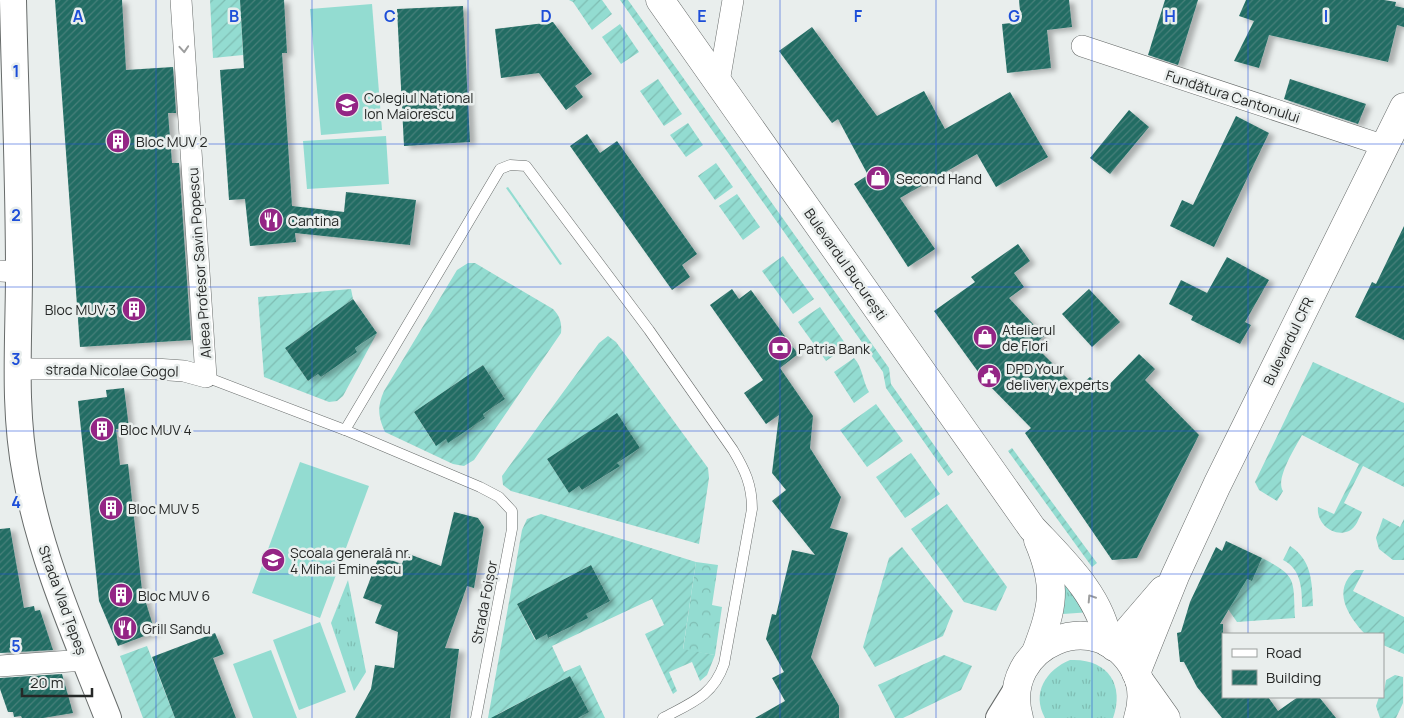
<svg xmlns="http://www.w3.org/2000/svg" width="1404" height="718" font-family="Manrope,sans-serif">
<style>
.grass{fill:url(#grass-tufts)}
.park{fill:url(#park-crowns)}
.garden{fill:url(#garden-furrows);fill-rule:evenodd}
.pitch{fill:#93dcd1}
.building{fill:url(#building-hatch);filter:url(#shadow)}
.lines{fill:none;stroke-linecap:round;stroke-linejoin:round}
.service-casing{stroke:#676b6a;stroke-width:11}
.minor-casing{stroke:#676b6a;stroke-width:22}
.tertiary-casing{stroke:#676b6a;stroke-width:28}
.secondary-casing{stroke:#676b6a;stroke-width:29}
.service{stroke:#fff;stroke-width:10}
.minor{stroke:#fff;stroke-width:21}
.tertiary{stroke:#fff;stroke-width:26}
.secondary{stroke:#fff;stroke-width:28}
.oneway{stroke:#9d9e9e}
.grid{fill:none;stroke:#1d4ed8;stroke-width:1;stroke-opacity:0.55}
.labels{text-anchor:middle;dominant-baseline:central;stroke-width:5;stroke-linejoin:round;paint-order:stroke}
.street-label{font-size:14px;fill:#262827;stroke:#e9eeed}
.poi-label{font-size:14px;fill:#262827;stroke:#e9eeed;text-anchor:start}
.grid-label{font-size:16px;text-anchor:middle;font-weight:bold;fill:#1d4ed8;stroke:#e9eeed;stroke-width:5;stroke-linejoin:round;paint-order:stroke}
</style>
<defs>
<pattern id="grass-tufts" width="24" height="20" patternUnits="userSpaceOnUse" patternTransform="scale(1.25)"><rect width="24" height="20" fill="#93dcd1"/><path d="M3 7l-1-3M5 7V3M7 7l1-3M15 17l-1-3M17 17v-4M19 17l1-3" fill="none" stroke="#7fbdb3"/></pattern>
<pattern id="park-crowns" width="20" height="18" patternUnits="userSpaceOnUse" patternTransform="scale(1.25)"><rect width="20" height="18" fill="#93dcd1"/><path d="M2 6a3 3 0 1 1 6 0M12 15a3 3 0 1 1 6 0" fill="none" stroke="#7fbdb3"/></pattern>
<pattern id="garden-furrows" width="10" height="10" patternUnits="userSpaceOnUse" patternTransform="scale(1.25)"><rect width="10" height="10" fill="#93dcd1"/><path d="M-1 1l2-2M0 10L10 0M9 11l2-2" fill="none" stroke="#7fbdb3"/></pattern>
<pattern id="building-hatch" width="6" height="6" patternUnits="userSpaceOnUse" patternTransform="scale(1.25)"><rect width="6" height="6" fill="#216c63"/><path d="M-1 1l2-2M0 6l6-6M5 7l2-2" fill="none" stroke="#48807a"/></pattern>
<filter id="shadow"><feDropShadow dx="5.5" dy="3" stdDeviation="2.5" flood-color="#0004"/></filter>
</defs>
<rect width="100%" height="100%" fill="#e9eeed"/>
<g class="grass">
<path d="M508,187l54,77 -2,1 -54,-77z"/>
<path d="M1057,562l34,50 -28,2 1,-15z"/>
<path d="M348,580l18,92 -12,19 -23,-68z"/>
<path d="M1070,660c37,-2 55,24 43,58h-68c-14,-25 1,-48 25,-58z"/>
</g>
<path class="park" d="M696,562l22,3 -6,40 10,2 -7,48 -32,-5z"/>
<g class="garden">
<path d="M210,0h30l3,55 -30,3z"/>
<path d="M569,0h33l10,14 -20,16 -19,-28z"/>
<path d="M620,0h8l261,368 2,16 62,88 -5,4 -62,-88 -3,-16z"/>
<path d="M620,24l19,28 -18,12 -19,-27z"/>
<path d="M658,79l24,35 -18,12 -24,-35z"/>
<path d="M688,123l15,22 -17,12 -16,-22z"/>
<path d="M716,163l17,24 -18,13 -17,-24z"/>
<path d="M737,194l23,33 -17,13 -24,-34z"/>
<path d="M783,256l31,43 -21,15 -31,-43z"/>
<path d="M468,263h7l78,46c7,7 9,14 8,24l-87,127 -10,6 -11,-2 -68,-32c-7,-16 -8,-25 -1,-41l73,-121zM483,365l22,34 -22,15 2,4 -37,24 -2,-3 -11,6 -21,-33z"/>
<path d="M351,289l2,10 -68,49 23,33 10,-7 3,3 36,-25 -2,-4 22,-15 -34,63 -6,5 -8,1 -65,-25 -6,-80z"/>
<path d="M820,307l27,39 -21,15 -28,-39z"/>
<path d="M608,336l8,6 92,126 1,10 -10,66 -188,-53 -8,-6 -1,-9 97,-133zM617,414l23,34 -23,15 2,3 -5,4 -32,20 -3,-4 -10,7 -22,-34z"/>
<path d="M854,358c9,10 8,22 15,34l-15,11 -20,-31z"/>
<path d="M1313,362l91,41v84l-41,-21 -19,37 18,9c-3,6 -6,16 -13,19 -16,7 -33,-8 -31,-24l16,7 25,-50 -57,-29c-7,13 -27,44 -19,56l-6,10 -18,-11 -4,-8z"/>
<path d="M876,404l27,37 -36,26 -27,-37z"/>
<path d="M1012,448l85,115 -5,4 -84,-116z"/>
<path d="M911,453l29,41 -35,24 -29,-41z"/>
<path d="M947,504l60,83 -11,24 -32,-9 -53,-73z"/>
<path d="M541,514l155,48 -13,87 32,6 -8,20 -7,6 -8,-19 -23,10 8,19 -4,3 -28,-60 19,-9 -12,-26 -100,47 12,26 16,-7 25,53h-27l11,-6 -19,-36 -74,39 1,3h-9l34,-188 5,-11zM591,565l19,36 -24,13 1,4 -38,20 -2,-4 -12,6 -18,-36z"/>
<path d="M1383,518l17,9 4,-8v41h-11l-14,-11 -3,-11z"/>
<path d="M1290,546c22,14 22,36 23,60l-11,1c0,-19 -1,-38 -19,-47z"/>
<path d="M902,547l51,64 -10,25 -68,31 -12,-20 26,-89z"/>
<path d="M1262,558c36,18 31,22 33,60l-58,4 -9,-13 19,-30 5,2z"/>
<path d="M1356,570h8l-11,21 51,26v37l-21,-9v-11h-18c-17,-18 -34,-44 -9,-64z"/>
<path d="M147,646l28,72h-32l-23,-62z"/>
<path d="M944,655l28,11 -11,24 -58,28h-8l-17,-33z"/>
<path d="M1395,675l8,2v26l-7,15h-16l-4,-12 3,-9h4l3,-17z"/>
</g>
<g class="pitch">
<path d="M372,4l10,126 -61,5 -11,-126z"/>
<path d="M386,136l3,48 -82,5 -4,-48z"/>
<path d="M300,462l69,24 -49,132 -68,-25z"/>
<path d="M320,622l26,70 -47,18 -26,-70z"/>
<path d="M271,650l26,68h-44l-20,-54z"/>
</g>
<g class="building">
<path d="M55,0h67l4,70 47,-3 3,46h-8l4,50h7l12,177 -111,7z"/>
<path d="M240,0h44l3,53h-5l10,153 52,6 2,-20 70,8 -6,45 -115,-12 1,9 -46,4 -5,-47 -16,1 -9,-130 24,-2z"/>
<path d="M1019,0h50l3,27 -25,3 4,38 -44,5 -5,-49 19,-2z"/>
<path d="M1165,0h33l-20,65 -30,-10z"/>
<path d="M1246,0h138l12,2 -1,4 9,2v19l-7,-2 -9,37 -119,-27 -10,33 -25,-7 20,-40 -15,-5z"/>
<path d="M463,6l7,136 -66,4 -7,-137z"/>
<path d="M553,22l39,52 -17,12 8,11 -17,13 -27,-37 -38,5 -6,-49z"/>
<path d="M812,27l65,89 47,-25 21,38 65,-37 38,65 -52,30 -19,-33 -77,44 35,51 -27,18 -54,-83 14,-9 -30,-56 -6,4 -53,-72z"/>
<path d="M1290,79l76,25 -8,20 -74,-25z"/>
<path d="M1129,110l20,17 -39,47 -20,-16z"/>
<path d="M1236,116l33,17 -55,114 -44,-21 12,-26 11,5z"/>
<path d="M587,134l13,19 17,-12 80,113 -15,11 8,12 -18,13 -102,-144z"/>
<path d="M1404,226v114l-49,-23 17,-35 4,2z"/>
<path d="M1018,244l12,17 -16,12 10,14 -15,11 35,38 -10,9 43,43 13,-11 14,13 35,-36 16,15 -10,11 54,55 -62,123 -25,2 -87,-127 6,-5 -47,-48 -50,-69 41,-29 -4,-5z"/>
<path d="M1227,257l42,23 -24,42 6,3 -11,19 -49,-24 2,-4 -24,-12 12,-24 26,13z"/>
<path d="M732,289l7,10 12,-9 47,64 -18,14 33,48 -3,32 31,49 -11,31 18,5 -37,124 28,49v12h-84l30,-17 -13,-23 12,-6 -18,-33 6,-25 4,1 16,-65 23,5 -43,-54 14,-11 -14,-17 7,-58 -13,9 -22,-31 19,-13 -53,-75z"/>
<path d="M1089,289l31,33 -28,25 -30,-33z"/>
<path d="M353,299l24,34 -22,15 2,4 -36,25 -3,-3 -10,7 -23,-33z"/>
<path d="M483,365l22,34 -22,15 2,4 -37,25 -2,-4 -10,7 -22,-34z"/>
<path d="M124,388l5,40 -13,1 4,36 8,-1 14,126 13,42 -37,14 -19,-45 -21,-200 29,-4 -1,-7z"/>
<path d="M617,413l23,35 -23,15 3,3 -38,24 -3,-4 -10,7 -22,-34z"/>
<path d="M454,512l24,6 6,9 -10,61 -7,-2 -22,62 14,1 -9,69h-95l16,-29 4,-24 19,3 4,-36 -23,-9 7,-18 -19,-7 16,-42 23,8 4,-11 35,13z"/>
<path d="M10,528l14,80 10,-2 1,5 5,-1 13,40 -53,3v-124z"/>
<path d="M1226,541l36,17 -10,23 -5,-2 -27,45h3v73h45l10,14 20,-14h21l17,21h-114l-25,-31 -13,-25h-4l-3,-29 4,-1 9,-30 26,-55 6,4z"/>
<path d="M591,565l19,36 -24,13 2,4 -40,20 -1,-4 -11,6 -19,-36z"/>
<path d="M215,633l9,21 -11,4 23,60h-61l-23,-61z"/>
<path d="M62,674l11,39 -30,5h-21l-1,-2 -7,1 -1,-5h-5l-8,-23v-11z"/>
<path d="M570,676l19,36 -11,6h-87z"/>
</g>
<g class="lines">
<g class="service-casing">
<g id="service">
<path d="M206,377l139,53 135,57 19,10 13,14v18l-36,189"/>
<path d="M345,430l155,-261 10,-4 16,1 123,164 84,120c12,20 19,35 19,59l-28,155c-11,32 -33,39 -61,54"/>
</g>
</g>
<g class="minor-casing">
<g id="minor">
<path d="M1082,46l303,100"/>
<path d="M719,82l14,-82"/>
<path d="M0,271l19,1"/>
<path d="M17,369h138l29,2 22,6 -25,-377"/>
<path d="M0,666l85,-6"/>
</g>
</g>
<g class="tertiary-casing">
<g id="tertiary">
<path d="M13,0c2,91 6,181 6,272 0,68 -6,136 7,203 15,84 51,164 82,243"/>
<path d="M999,718l18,-29"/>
</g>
</g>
<g class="secondary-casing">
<g id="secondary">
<path d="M660,0l372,528c31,33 70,69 76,115"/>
<path d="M1114,647l49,-57"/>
<path d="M1036,652c17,-45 22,-65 2,-112"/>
<path d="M1136,673l39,-97 42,-91 187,-378"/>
<path d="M1139,680l27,38"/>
<path d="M1019,718c-21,-74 80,-116 116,-48 8,15 8,32 3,48"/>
</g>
</g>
<use href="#service" class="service"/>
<use href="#minor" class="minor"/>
<use href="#tertiary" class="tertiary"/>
<use href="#secondary" class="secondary"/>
</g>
<defs><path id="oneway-chevron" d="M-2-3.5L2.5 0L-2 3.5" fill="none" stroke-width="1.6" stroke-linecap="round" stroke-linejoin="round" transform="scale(1.25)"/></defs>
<g class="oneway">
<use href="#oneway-chevron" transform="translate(184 49) rotate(86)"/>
<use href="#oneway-chevron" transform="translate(1091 598) rotate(-123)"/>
</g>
<path class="grid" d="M156,0v718M312,0v718M468,0v718M624,0v718M780,0v718M936,0v718M1092,0v718M1248,0v634M0,144h1404M0,287h1404M0,431h1404M0,574h1404M1248,697v21"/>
<defs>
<g id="university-disc" transform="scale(1.25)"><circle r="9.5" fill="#942585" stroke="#e9eeed"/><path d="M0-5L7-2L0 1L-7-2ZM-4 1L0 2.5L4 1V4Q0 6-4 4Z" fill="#fff"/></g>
<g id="building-disc" transform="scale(1.25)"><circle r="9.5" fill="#942585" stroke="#e9eeed"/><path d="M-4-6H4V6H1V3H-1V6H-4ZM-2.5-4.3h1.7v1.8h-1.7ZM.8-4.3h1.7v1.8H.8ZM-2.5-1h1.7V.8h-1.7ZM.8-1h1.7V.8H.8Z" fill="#fff"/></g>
<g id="shop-disc" transform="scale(1.25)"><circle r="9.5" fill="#942585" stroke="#e9eeed"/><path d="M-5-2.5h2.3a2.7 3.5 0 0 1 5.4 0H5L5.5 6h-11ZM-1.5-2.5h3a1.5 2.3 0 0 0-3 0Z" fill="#fff"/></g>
<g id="restaurant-disc" transform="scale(1.25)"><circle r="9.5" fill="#942585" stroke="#e9eeed"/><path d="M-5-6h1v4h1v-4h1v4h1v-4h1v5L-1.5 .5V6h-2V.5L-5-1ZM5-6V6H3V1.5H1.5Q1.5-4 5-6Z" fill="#fff"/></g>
<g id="bank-disc" transform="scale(1.25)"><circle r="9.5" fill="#942585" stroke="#e9eeed"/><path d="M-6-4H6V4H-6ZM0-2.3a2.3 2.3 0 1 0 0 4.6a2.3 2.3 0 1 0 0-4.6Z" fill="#fff"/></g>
<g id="civic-disc" transform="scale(1.25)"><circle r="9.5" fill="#942585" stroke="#e9eeed"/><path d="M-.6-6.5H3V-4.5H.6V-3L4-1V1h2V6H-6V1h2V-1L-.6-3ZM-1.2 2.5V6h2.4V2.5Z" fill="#fff"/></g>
<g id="school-disc" transform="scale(1.25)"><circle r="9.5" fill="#942585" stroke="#e9eeed"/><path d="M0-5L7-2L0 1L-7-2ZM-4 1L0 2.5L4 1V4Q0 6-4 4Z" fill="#fff"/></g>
</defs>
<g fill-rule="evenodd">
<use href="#university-disc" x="347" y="105"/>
<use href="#building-disc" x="118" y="141"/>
<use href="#shop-disc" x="878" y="178"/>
<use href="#restaurant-disc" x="271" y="220"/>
<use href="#building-disc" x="134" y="309"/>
<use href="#shop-disc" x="985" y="337"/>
<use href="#bank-disc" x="780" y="348"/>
<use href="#civic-disc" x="989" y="376"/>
<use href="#building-disc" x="102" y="429"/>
<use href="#building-disc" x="111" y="508"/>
<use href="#school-disc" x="273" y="560"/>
<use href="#building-disc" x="121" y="595"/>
<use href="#restaurant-disc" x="125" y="628"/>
</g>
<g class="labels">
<g class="street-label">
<text transform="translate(1233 96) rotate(18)">Fundătura Cantonului</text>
<text transform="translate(199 263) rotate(-94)">Aleea Profesor Savin Popescu</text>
<text transform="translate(846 264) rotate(55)">Bulevardul București</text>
<text transform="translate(1288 341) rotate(-64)">Bulevardul CFR</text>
<text transform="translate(112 370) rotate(1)">strada Nicolae Gogol</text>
<text transform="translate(63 600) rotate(70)">Strada Vlad Țepeș</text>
<text transform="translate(484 602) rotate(-79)">Strada Foișor</text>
</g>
<g class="poi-label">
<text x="364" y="97">Colegiul Național<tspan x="364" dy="16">Ion Maiorescu</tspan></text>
<text x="136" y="141">Bloc MUV 2</text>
<text x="896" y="178">Second Hand</text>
<text x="288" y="220">Cantina</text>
<text x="116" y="309" text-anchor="end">Bloc MUV 3</text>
<text x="1002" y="329">Atelierul<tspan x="1002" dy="16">de Flori</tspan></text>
<text x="798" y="348">Patria Bank</text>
<text x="1006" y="368">DPD Your<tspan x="1006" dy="16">delivery experts</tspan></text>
<text x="120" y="429">Bloc MUV 4</text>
<text x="128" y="508">Bloc MUV 5</text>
<text x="290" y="552">Școala generală nr.<tspan x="290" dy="16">4 Mihai Eminescu</tspan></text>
<text x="138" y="595">Bloc MUV 6</text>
<text x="142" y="628">Grill Sandu</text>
</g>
</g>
<g class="grid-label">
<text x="78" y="22">A</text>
<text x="234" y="22">B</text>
<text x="390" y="22">C</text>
<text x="546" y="22">D</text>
<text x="702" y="22">E</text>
<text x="858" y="22">F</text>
<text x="1014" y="22">G</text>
<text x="1170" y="22">H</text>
<text x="1326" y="22">I</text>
<text x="16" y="77">1</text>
<text x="16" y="221">2</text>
<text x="16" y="365">3</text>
<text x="16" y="508">4</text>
<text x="16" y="652">5</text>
</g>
<rect x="1222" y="633" width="162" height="65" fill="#e9eeed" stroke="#9b9f9e"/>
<rect x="1232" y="649" width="25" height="8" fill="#ffffff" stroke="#9b9f9e"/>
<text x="1266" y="658" font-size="15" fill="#262827">Road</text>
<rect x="1232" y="670" width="25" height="15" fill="url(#building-hatch)" stroke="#9b9f9e"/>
<text x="1266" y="683" font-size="15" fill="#262827">Building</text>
<path d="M22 688v8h70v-8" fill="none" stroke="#262827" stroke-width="2.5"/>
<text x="30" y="688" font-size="15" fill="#262827" stroke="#e9eeed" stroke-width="4" paint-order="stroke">20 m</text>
</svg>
